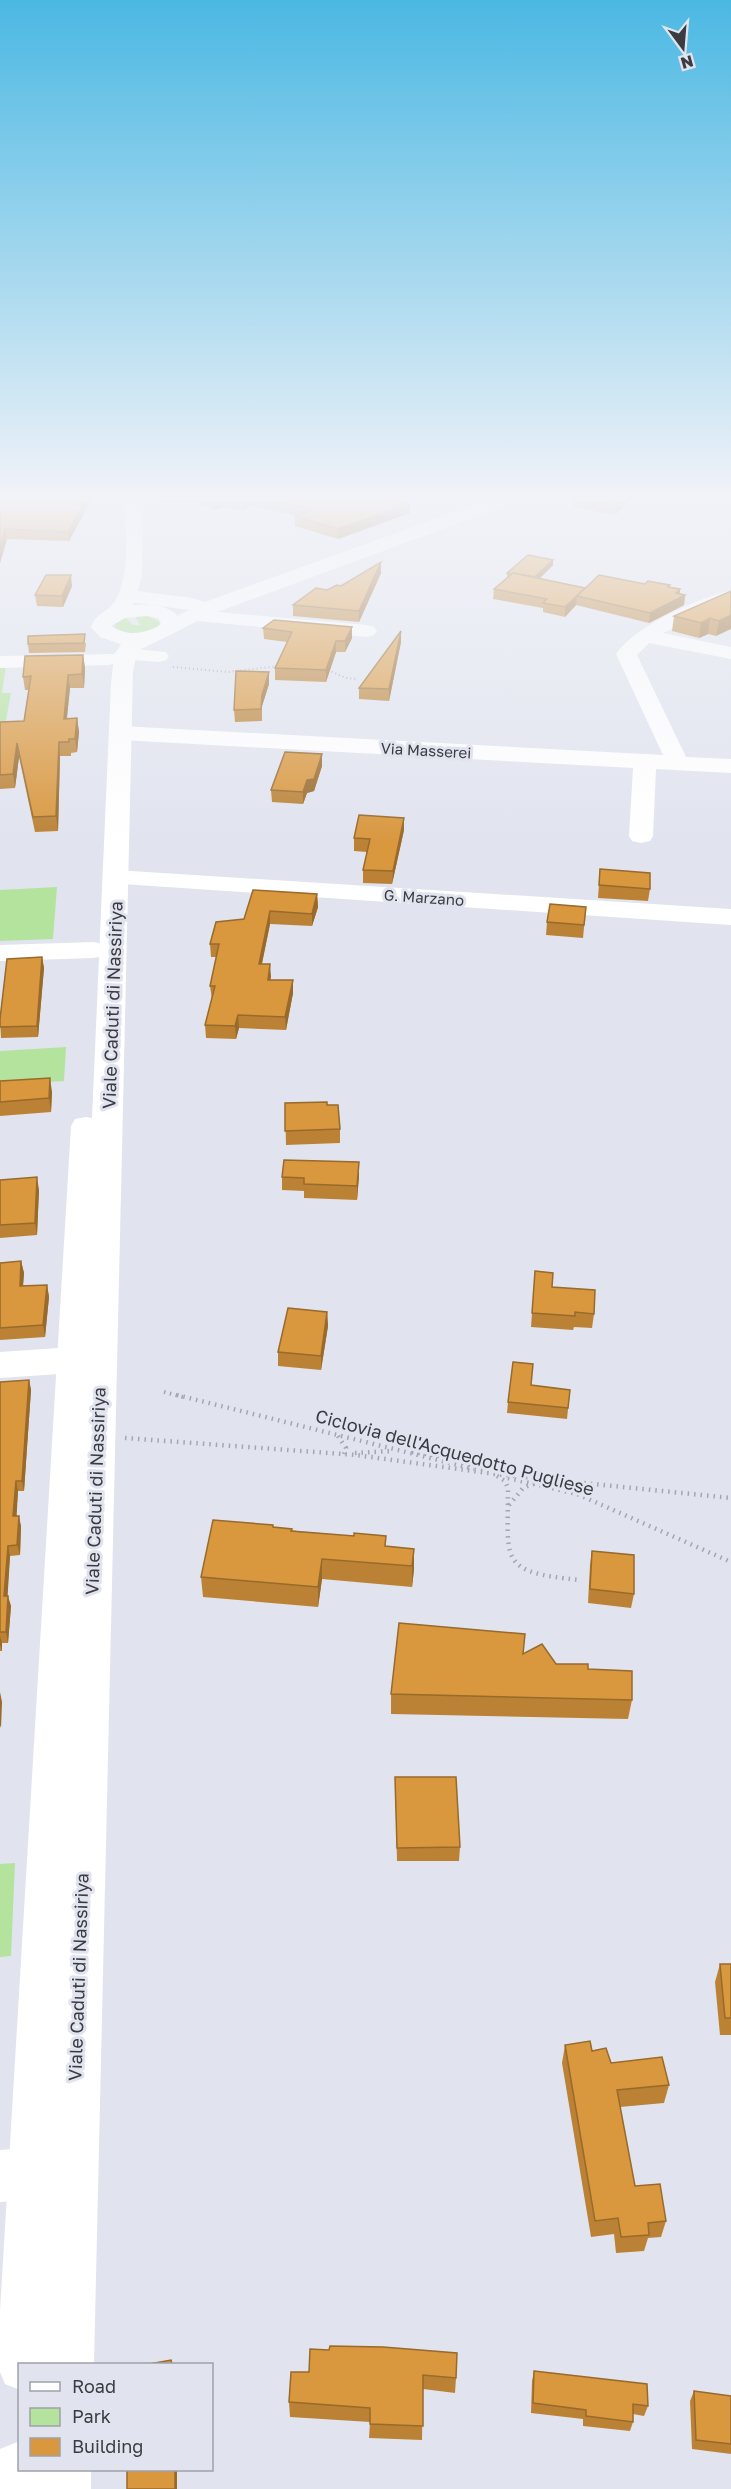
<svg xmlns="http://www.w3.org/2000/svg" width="731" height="2489" font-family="'Golos Text',sans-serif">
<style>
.green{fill:#b3e39d}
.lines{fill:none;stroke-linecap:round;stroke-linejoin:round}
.path-far2{stroke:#a4a6af;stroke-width:2;stroke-dasharray:1 3;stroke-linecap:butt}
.path-far1{stroke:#a4a6af;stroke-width:4;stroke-dasharray:1.5 4.5;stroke-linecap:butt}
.path{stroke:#a4a6af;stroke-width:4.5;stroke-dasharray:1.5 5;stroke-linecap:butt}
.minor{fill:#fff;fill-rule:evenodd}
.major{fill:#fff;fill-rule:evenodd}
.wall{fill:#bb8235}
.shaded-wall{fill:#986a2b}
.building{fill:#d9973e;stroke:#986a2b;stroke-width:1.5}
.labels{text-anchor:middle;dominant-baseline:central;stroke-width:6;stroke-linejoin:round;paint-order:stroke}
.far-street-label{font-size:15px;fill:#3b3c41;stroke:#e1e4ef}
.street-label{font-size:18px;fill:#3b3c41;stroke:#e1e4ef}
</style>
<rect width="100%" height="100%" fill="#e1e4ef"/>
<g class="green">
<path d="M134,615h11l14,6 1,4c-13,9 -32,12 -45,2v-4l10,-6 8,8h7z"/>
<path d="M0,665h6l-4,28h9l-7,38h-4z"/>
<path d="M57,887l-4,52 -53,2v-51z"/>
<path d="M66,1047l-2,34 -64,4v-34z"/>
<path d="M15,1863l-4,93 -11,1v-93z"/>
</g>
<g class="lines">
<g class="path-far2">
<path d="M173,667l55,5 51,-6"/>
<path d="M328,670l18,8 11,1"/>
</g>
<path class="path-far1" d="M164,1392l19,5"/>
<g class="path">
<path d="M177,1395l297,74"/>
<path d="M338,1436l8,12 -2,6"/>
<path d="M125,1438l231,17 139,19 236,24"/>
<path d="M412,1452l35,5 41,14"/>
<path d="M355,1453l37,-2"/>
<path d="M497,1476l8,5 3,7c0,74 -10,84 72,92"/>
<path d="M508,1478l69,16 154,68"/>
<path d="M509,1505l14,-17 19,-8"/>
</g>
<g class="minor">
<path d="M501,495h25l-2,4 -307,113 150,13 7,2 3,4 -3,4 -7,2 -170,-16 -19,10h-14l-3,-4 3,-4 25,-13 -60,-8 -7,-2 -3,-4 3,-4 7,-2 63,8 13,4z"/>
<path d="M731,590v13l-68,30 68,14v12l-82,-16 -12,12 49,102 45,2v14l-75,-4 -3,67 -3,5 -9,2 -9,-2 -3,-5 4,-68 -512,-28 -8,-2 -3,-5 3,-5 8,-2 542,29 -47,-101c20,-29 81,-55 115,-64z"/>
<path d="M124,648l42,4 3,4 -3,4 -7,2 -40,-3 -3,4 -7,2 -109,3v-12l114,-2 3,-4z"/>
<path d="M116,870l615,39v16l-624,-42 -4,-5 4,-5z"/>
<path d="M94,942l9,2 4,6 -4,6 -9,2 -94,3v-16z"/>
<path d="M74,1347l13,4 5,9 -5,9 -13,4 -74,5v-26z"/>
<path d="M35,2147l19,7 7,19 -7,19 -19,7 -35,3v-52z"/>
</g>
<g class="major">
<path d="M125,495h18l-1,81 -9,29c19,-1 37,-1 49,16l-4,10 -41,20 -4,21 -39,1692h-74v26l-15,-6 -5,-12v-61l71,-1185 4,-7 11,-2 6,1 19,-435 3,-26 7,-13 -21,-7 -9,-10c4,-13 17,-15 24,-26 16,-26 10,-76 10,-106zM147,616l11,2 3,6c-14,10 -35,13 -50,2l14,-8z"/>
<path d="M20,2441v29h71v19h-91v-40z"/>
</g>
</g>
<g class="wall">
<path d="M94,495l-25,46 -62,-2 -7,24v-61z"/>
<path d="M159,495h226l25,9v9l-72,26 -43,-13v-10l1,-1 -46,-9 -7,4 -20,-3 -8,3 -20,-8 -35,1z"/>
<path d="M635,495l-20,20 -42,-8v-8z"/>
<path d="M553,560v5l-13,13 45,10 60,-4 24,3 11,2v5l5,1 -1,10 -35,18 -73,-18 -11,12 -22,-5v-4l-50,-9 1,-10 13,-11v-5z"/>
<path d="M381,562v11l-22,49 -66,-6v-11l34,-15 14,-4z"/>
<path d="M72,586l-9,21 -26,-1 -2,-11z"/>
<path d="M731,591l-15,45 -8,-2 -9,4 -27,-7 2,-15z"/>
<path d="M263,628l89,10 -7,14h-9l-10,30 -51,-2v-12l12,-26 -23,-3z"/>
<path d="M401,642l-12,59 -30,-2v-11z"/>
<path d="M86,643l-1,9 -56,1 -1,-9z"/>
<path d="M83,655l2,13 -1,20h-14l-3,31 10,-1 2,14 -2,20 -6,1v3h-11l-2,75 -23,1 -16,-75 -4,31 -15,1v-67l24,-1 5,-31h-4l-2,-13z"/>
<path d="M269,684l-7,22v15l-27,1 -1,-12z"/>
<path d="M322,754v12l-8,25 -7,2 -4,11 -31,-2 -1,-12z"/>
<path d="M404,830l-12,54 -29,-1v-13l4,-18 -13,-1v-13z"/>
<path d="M600,869l50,20 -2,12 -50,-3z"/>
<path d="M317,894l1,13 -6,19 -42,-2 -8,40h8v16l23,13 -7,37 -47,-2 -3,11 -30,-1 -1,-13 7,-26 -2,-13 7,-29h-6l-1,-13 34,-25z"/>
<path d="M586,907l-3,31 -37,-3 1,-13z"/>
<path d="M42,957l2,11 -6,69 -37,1 -1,-19z"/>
<path d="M0,1081l52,11 -1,20 -51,4z"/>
<path d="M285,1103l42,2 13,24v14l-54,2z"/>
<path d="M359,1176l-2,24 -53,-2v-7l-22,-1v-13z"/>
<path d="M0,1180l39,10 -2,45 -37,3z"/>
<path d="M21,1261l3,12 -1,13 24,-1 2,12 -4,40 -45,3v-77z"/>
<path d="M535,1271l17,16 42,27 -2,14 -18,-1 -1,3 -42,-3z"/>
<path d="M327,1312l1,14 -7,44 -43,-4v-14z"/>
<path d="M29,1380l2,10 -7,101h-6l-2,25 5,10 -1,29 -10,1 -3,40 4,10 -3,37h-6v8h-2v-269z"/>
<path d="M531,1386l39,4 -3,29 -60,-6 1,-11z"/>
<path d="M273,1527l113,19 28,3v20l-2,18 -90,-8 -4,28 -115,-10 -2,-20z"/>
<path d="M592,1551l42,43 -3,14 -43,-5 2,-38z"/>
<path d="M525,1634l-2,19 33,11 32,5 44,31 -4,19 -237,-5v-20z"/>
<path d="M395,1777l65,70 -1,14h-62z"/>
<path d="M720,1964h11v71h-11l-5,-53z"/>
<path d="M565,2045l27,6 19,12 58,22 -5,18 -44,4 15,79 31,35 -5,16 -13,1 -4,13 -28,2 -2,-19 -23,3 -29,-174z"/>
<path d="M329,2350l127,28 -1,15 -32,-4 -1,51 -53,-2 1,-16 -80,-5 -1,-15 20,-30z"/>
<path d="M534,2371l114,35 -4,10 -11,-2v8l-3,9 -47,-5v-7l-52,-6 1,-32z"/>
<path d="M694,2391l37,53v10l-39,-5 -2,-48z"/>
</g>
<g class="shaded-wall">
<path d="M88,495h6l-25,46 -1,-9z"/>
<path d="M627,495h8l-20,20 1,-9z"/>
<path d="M249,497l1,9 -7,4v-9z"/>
<path d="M223,498v9l-8,3v-10z"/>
<path d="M410,504v9l-72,26v-10z"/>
<path d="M5,529l2,10 -7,24v-15z"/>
<path d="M553,560v5l-19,19v-5z"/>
<path d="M381,562v11l-22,49v-11z"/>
<path d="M71,575l1,11 -9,21 -1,-11z"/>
<path d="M680,589l-1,9 6,-3 -1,10 -35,18 1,-10z"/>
<path d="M577,596l-1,9 -11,12v-10z"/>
<path d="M731,615v14l-15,7 3,-15z"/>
<path d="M710,618l-2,16 -9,4 2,-15z"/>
<path d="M352,627v11l-7,14v-11z"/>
<path d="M401,631v11l-12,59v-12z"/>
<path d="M336,641v11l-10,30v-12z"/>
<path d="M83,655l2,13 -1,20 -2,-14z"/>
<path d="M269,672v12l-7,22v15v-26z"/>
<path d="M68,675l2,13 -5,45 -1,-14z"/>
<path d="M77,718l2,14 -2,20 -2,-13z"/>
<path d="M59,742l1,14 -2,75 -2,-15z"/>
<path d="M17,743l2,14 -4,31 -2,-14z"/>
<path d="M322,754v12l-8,25 -7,2 -4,11v-12l4,-12z"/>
<path d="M404,818v12l-12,54 1,-13z"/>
<path d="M317,894l1,13 -6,19v-12z"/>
<path d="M270,911v13l-11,53v-13z"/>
<path d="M42,957l2,11 -6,69 -1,-11z"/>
<path d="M270,964l1,13 -3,16v-13z"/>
<path d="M293,980v13l-7,37 -1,-13z"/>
<path d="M238,1015l1,13 -3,11 -1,-13z"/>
<path d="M50,1078l2,14 -1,20 -2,-14z"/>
<path d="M359,1162v14l-2,24v-14z"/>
<path d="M37,1177l2,13 -2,45 -2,-12z"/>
<path d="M21,1261l3,12 -2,25 -2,-12z"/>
<path d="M47,1285l2,12 -4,40 -2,-12z"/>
<path d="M327,1312l1,14 -7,44v-14z"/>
<path d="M29,1380l2,10 -7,101 -2,-10z"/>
<path d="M16,1481l2,10 -2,36 -3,-11z"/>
<path d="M19,1516l2,10 -1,29 -3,-10z"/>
<path d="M8,1546l2,10 -3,50 -3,-10z"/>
<path d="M414,1549v20l-2,18v-21z"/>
<path d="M322,1559v20l-4,28v-20z"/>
<path d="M8,1596l3,10 -3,37 -2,-11z"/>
<path d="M0,1636l2,7v8l-2,-6z"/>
<path d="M0,1692l2,10 -1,26 -1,-3z"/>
<rect x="175" y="2469" width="2" height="20"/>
</g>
<g class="building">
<path d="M5,495h83l-20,37 -63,-3 -5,19v-46z"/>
<path d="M202,495h183l25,9 -72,25 -43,-13 17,-7 -63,-12 -6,4 -20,-3 -8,2z"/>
<path d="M580,495h47l-11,11 -43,-7z"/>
<path d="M528,555l25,5 -18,17 -22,-4 -2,1 -4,-1z"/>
<path d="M381,562l-22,49 -66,-6 23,-17 11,2 10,-5 4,1z"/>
<path d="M513,573l72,15 -20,19 -22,-4 4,-4 -53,-10z"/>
<path d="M46,575h25l-9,21 -27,-1z"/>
<path d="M599,575l46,9 3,-3 22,4 -2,2 12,2 -4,4 9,2 -35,18 -73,-17z"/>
<path d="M731,591v24l-12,6 -9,-3 -9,5 -27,-7z"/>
<path d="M274,620l78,7 -7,14h-9l-10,29 -51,-2 17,-36 -29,-4z"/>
<path d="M401,631l-12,58 -30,-1z"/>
<path d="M85,634l-1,9 -56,1v-8z"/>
<path d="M83,655l-1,19 -14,1 -4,44 13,-1 -2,21h-6v3h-10l-3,74 -23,1 -16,-74 -4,31 -13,1v-53l24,-1 7,-45 -8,1 2,-21z"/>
<path d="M236,671l33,1 -7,23 -1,14 -27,1z"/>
<path d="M285,752l37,2 -8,25 -7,1 -4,12 -32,-2z"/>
<path d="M359,815l45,3 -11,53 -30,-1 7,-31 -16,-1z"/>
<path d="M600,869l50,4v16l-51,-4z"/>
<path d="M253,890l64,4 -5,20 -42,-3 -11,53h11l-2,16h25l-8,37 -47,-2 -3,11 -30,-1 10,-39h-5l9,-42h-9l6,-22 28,-3z"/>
<path d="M550,904l36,3 -2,18 -37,-3z"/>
<path d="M42,957l-5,69 -37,1v-8l7,-60z"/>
<path d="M50,1078l-1,20 -49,4v-21z"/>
<path d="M327,1102v3h11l2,24 -55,2v-28z"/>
<path d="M284,1160l75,2 -2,24 -53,-2v-6l-22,-1z"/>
<path d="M37,1177l-2,46 -35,2v-45z"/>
<path d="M21,1261l-1,25 27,-1 -4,40 -43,3v-65z"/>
<path d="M535,1271l18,2 -1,14 43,3 -1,24 -19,-2v4l-43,-3z"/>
<path d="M288,1308l39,4 -6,44 -43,-4z"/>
<path d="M513,1362l20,2 -2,21 39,5 -2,18 -60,-6z"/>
<path d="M29,1380l-7,101h-6l-3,35h6l-2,29 -9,1 -4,50h4l-2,36h-6v-250z"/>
<path d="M213,1520l60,5v2l19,2 -1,2 63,5v-3l32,3 -1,10 29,3 -2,17 -90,-7 -4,28 -117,-10z"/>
<path d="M592,1551l42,4v39l-44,-5z"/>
<path d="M399,1623l126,11 -2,20 19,-10 14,20h32v5l44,2v29l-241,-6z"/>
<path d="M395,1777h61l4,70 -63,1z"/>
<path d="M720,1964h11v54h-6z"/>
<path d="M590,2041l2,10 14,-3 5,15 51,-6 7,28 -52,5 18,96 25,-2 6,37 -18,2 1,12 -28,2 -3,-19 -23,3 -30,-176z"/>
<path d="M330,2346l53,1 74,6 -1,25 -33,-3v51l-53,-2v-16l-81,-6 2,-30h18l1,-23 19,1z"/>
<path d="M171,2360l1,4h-23z"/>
<path d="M534,2371l113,13 1,22 -15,-2v18l-47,-6v-6l-53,-7z"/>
<path d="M694,2391l37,5v48l-35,-4z"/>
<rect x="127" y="2469" width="48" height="20"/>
</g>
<linearGradient id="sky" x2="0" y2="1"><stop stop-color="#4bb8e3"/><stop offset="0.59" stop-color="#f2f3f8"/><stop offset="1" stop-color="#f2f3f8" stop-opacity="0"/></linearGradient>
<rect width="731" height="844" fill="url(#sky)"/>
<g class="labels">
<g class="far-street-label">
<text transform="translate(426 750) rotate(3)">Via Masserei</text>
<text transform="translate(424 897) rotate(4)">G. Marzano</text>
</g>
<g class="street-label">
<text transform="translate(112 1005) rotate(-88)">Viale Caduti di Nassiriya</text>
<text transform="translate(455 1452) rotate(15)">Ciclovia dell'Acquedotto Pugliese</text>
<text transform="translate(95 1491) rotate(-88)">Viale Caduti di Nassiriya</text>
<text transform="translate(78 1977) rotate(-88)">Viale Caduti di Nassiriya</text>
</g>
</g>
<rect x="18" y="2363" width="195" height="108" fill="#e1e4ef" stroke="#9fa1a9" stroke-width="1.5"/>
<rect x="30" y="2382" width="30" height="9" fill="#ffffff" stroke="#9fa1a9" stroke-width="1.5"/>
<text x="72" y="2393" font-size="18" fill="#3b3c41">Road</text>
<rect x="30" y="2408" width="30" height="18" fill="#b3e39d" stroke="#9fa1a9" stroke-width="1.5"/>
<text x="72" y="2423" font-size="18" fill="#3b3c41">Park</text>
<rect x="30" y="2438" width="30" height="18" fill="#d9973e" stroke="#9fa1a9" stroke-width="1.5"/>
<text x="72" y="2453" font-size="18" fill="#3b3c41">Building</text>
<g transform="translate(683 48) rotate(164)" stroke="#e1e4ef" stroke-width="4.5" paint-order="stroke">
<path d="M0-4.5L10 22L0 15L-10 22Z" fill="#3b3c41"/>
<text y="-9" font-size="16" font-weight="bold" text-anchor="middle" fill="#3b3c41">N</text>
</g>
</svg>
